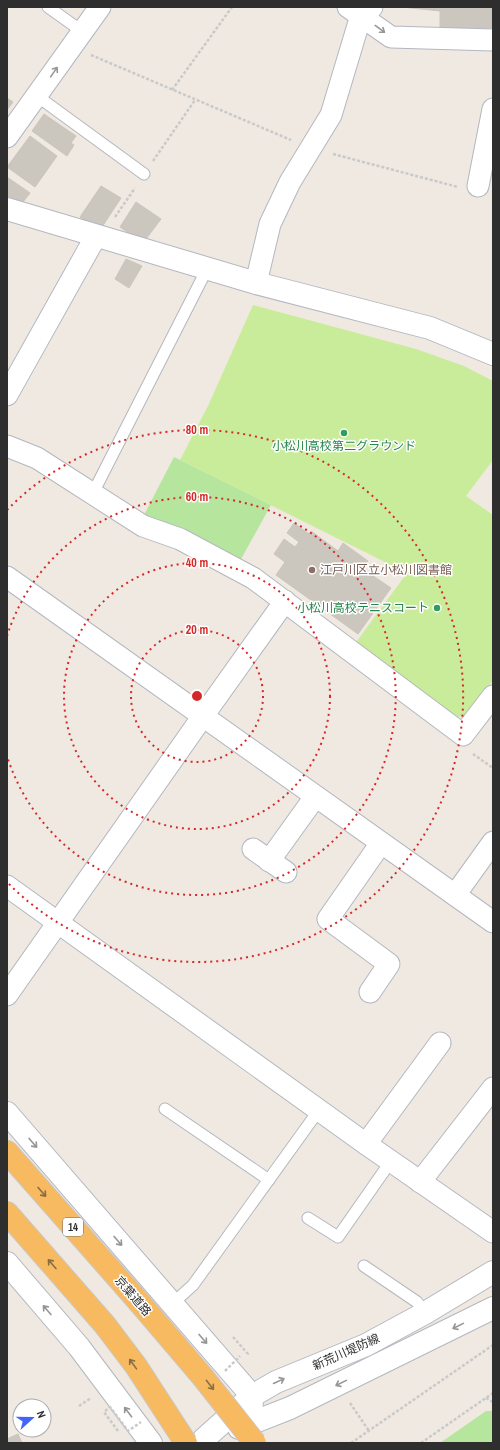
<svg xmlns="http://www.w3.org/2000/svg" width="500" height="1450" font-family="'Archivo Narrow','Noto Sans JP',sans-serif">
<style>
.green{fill:#b6e59e}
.pitch{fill:#c9ec9a}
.building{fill:#cbc7bf;stroke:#cbc5ba}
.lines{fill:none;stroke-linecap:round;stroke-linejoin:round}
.service-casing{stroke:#b4b7c1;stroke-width:13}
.minor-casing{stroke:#b4b7c1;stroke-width:23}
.tertiary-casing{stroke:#b4b7c1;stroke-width:24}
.secondary-casing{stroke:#b4b7c1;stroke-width:24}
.trunk-casing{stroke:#c9c9c9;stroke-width:24}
.path{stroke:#c9c9c9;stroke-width:2.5;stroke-dasharray:3 2;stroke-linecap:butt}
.service{stroke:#fff;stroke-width:11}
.minor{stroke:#fff;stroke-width:21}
.tertiary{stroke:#fff;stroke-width:22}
.secondary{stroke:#fff;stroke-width:22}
.trunk{stroke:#f8ba60;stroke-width:22}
.trunk-bridge-casing{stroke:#c9c9c9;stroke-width:24;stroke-linecap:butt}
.path-bridge{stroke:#c9c9c9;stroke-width:2.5;stroke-dasharray:3 2;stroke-linecap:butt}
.trunk-bridge{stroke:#f8ba60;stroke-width:22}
.oneway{stroke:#969696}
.oneway2{stroke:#896d44}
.ring{fill:none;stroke:#d62828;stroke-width:2;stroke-dasharray:2 4}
.leisure-dot{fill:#2e9e5b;stroke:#fff;stroke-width:1.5}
.education-dot{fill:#8d6e63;stroke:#fff;stroke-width:1.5}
.labels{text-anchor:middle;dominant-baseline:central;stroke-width:3;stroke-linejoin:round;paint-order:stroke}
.shield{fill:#fff;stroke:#6d6d6d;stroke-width:1}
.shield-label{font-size:11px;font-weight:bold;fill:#2e2e2e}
.leisure-label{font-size:12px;fill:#27864d;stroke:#fff}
.education-label{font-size:12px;fill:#785e54;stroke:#fff;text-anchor:start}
.street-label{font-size:12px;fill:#2e2e2e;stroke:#fff}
.centre{fill:#d62828;stroke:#fff;stroke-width:2}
.ring-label{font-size:12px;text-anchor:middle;font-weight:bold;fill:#d62828;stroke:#fff;stroke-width:3;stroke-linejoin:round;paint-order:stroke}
</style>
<rect width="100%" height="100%" fill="#efe9e1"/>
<g class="green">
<path d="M174,457l97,48 -31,56 -96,-46z"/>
<path d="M486,1411h7v32h-53z"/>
</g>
<path class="pitch" d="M253,305l163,44 48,17 29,15v79l-27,36 27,19v165l-27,36 -9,1 -103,-72 53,-72 -227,-113 28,-54z"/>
<g class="building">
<path d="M402,7h91v21h-18v4l-35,-1v-20z"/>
<path d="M7,98l6,4 -6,8z"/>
<path d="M44,114l32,22 -5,7 3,2 -7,11 -35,-25z"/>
<path d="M30,136l27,20 -22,31 -28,-20z"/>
<path d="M7,177l23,16 -7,9 -16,-6z"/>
<path d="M101,186l20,12 -19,29 -17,-6 -5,-4z"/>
<path d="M136,202l25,17 -15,20 -16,-5 -10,-7z"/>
<path d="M126,259l16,7 -13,22 -14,-9z"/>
<path d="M294,523l15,11 2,-3 27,20 5,-8 25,18 -5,8 28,19 -33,46 -82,-59 9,-13 -11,-8 10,-15 11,8 4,-5 -12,-9z"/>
<path d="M18,1434l4,9h-15v-4z"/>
</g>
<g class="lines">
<g class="service-casing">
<g id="service">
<path d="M48,7l35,25"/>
<path d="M37,96l107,78"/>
<path d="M93,493l114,-224"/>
<path d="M165,1109l104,71"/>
<path d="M308,1218l30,19 53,-76"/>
<path d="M364,1266l53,36 8,11"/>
<path d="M172,1304l21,-19 126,-175"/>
</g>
</g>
<g class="minor-casing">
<g id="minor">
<path d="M348,7l43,30 102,3"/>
<path d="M7,137l93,-130"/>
<path d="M478,186l15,-77"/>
<path d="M256,283l14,-59 20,-42 41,-67 28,-93 13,-15"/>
<path d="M7,395l89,-159"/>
<path d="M7,446l30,12 106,68 37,13 73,39 210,157 30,-39"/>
<path d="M7,577l486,345"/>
<path d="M253,849l33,23"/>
<path d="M269,861l46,-64"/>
<path d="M7,886l359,258 127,88"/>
<path d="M455,895l38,-53"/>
<path d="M370,992l19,-28 -61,-45 53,-76"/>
<path d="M7,995l196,-279 82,-115"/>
<path d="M366,1144l74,-101"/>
<path d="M420,1182l73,-94"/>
</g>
</g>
<g class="tertiary-casing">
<path id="tertiary" d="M7,209l249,74 174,45 63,26"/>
</g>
<g class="secondary-casing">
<g id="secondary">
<path d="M7,1113l245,283 -1,28"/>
<path d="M7,1263l72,84 72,96"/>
<path d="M239,1428l51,-20 203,-100"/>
<path d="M204,1439l48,-43 24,-14 90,-37 59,-32 68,-41"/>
</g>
</g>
<g class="trunk-casing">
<g id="trunk">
<path d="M7,1152l132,150"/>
<path d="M7,1213l98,112"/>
</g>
</g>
<g class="path">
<path d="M91,55l200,85"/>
<path d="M172,90l60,-83"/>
<path d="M333,154l125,33"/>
<path d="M153,161l42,-61"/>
<path d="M115,217l20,-29"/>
<path d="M473,754l20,14"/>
<path d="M233,1337l15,17 -1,2"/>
<path d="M486,1398l7,4"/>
<path d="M350,1403l19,28"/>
<path d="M79,1406l12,-8"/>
<path d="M351,1443l142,-98"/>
<path d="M421,1443l72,-50"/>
</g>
<use href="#service" class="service"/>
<use href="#minor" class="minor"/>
<use href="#tertiary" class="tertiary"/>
<use href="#secondary" class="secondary"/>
<use href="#trunk" class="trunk"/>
<g class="trunk-bridge-casing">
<g id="trunk-bridge">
<path d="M139,1302l63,74 53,67"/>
<path d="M105,1325l31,41 50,77"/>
</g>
</g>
<g class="path-bridge">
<path d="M225,1371l15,-15"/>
<path d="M118,1431l-14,-19 6,-5 18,24 13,-9"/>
</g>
<use href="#trunk-bridge" class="trunk-bridge"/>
</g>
<defs><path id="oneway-shaft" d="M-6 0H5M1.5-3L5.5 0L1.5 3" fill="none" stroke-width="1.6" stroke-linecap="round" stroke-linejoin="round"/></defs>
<g class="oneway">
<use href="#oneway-shaft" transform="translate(380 29) rotate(36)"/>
<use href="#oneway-shaft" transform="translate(54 72) rotate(-55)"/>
<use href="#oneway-shaft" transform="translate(33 1143) rotate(49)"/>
<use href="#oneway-shaft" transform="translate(118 1241) rotate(49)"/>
<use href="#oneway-shaft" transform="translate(47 1310) rotate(-131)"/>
<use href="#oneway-shaft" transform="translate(458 1326) rotate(154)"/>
<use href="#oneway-shaft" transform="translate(203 1339) rotate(49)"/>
<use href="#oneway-shaft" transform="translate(279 1381) rotate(-25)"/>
<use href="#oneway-shaft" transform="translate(341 1383) rotate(154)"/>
<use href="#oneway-shaft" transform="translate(128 1412) rotate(-127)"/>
</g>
<g class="oneway2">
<use href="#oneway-shaft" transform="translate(42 1192) rotate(49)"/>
<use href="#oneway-shaft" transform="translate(52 1264) rotate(-131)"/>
<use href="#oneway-shaft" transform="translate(133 1364) rotate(-126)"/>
<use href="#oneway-shaft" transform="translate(210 1385) rotate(52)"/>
</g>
<g class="ring">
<circle cx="197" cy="696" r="66"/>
<circle cx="197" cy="696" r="133"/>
<path d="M7 636A199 199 0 1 1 7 756"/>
<path d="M7 510A266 266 0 1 1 7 882"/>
</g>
<g class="leisure-dot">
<circle cx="344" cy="433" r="4"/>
<circle cx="437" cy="608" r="4"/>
</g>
<circle class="education-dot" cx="312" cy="570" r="4"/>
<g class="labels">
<rect class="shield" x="63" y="1218" width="20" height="18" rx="3"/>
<g class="shield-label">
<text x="73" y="1227">14</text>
</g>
<g class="leisure-label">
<text x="344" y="446">小松川高校第二グラウンド</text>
<text x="429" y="608" text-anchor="end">小松川高校テニスコート</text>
</g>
<g class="education-label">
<text x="320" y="570">江戸川区立小松川図書館</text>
</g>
<g class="street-label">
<text transform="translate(133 1296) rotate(49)">京葉道路</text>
<text transform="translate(346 1352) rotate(-24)">新荒川堤防線</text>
</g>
</g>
<circle cx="197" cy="696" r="6" class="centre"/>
<g class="ring-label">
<text x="197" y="434">80 m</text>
<text x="197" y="501">60 m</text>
<text x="197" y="567">40 m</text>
<text x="197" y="634">20 m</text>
</g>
<rect width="500" height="1450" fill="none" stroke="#2e2e2e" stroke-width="16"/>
<g transform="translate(32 1418) rotate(69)"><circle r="19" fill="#ffffff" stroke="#ababab"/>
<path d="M0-3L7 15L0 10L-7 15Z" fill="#4264fb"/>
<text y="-6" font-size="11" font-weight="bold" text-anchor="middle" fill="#2e2e2e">N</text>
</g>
</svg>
